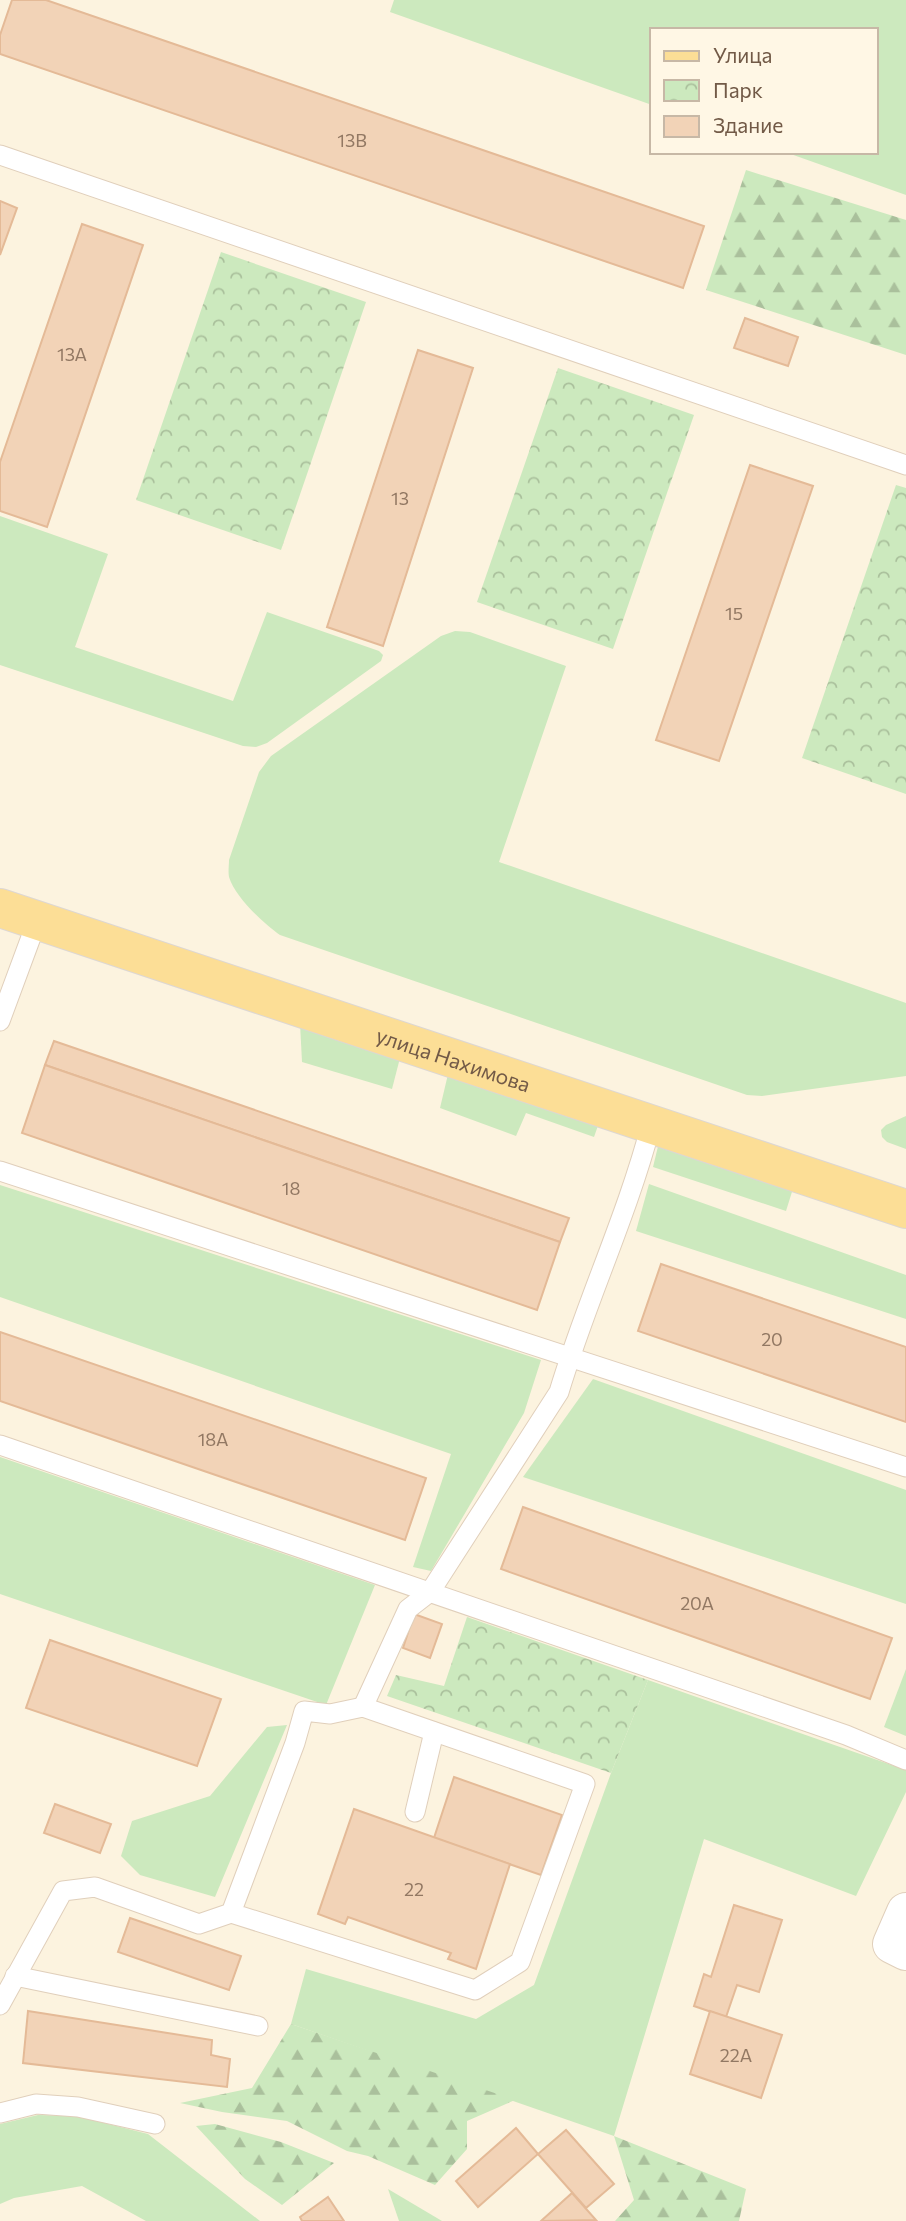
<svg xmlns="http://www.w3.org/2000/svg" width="906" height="2221" font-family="Commissioner,sans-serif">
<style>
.grass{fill:#cce9be}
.forest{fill:url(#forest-firs)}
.park{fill:url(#park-crowns)}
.building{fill:#f2d3b7;stroke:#e4ba97;stroke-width:2}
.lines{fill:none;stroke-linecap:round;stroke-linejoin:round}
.lane-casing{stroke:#e0cfbb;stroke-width:21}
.street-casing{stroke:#e0cfbb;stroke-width:40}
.primary-casing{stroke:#ddd7d3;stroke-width:40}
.lane{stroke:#fff;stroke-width:19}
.street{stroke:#fff;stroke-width:38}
.primary{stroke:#fcde96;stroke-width:38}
.labels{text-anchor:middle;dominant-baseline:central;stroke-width:7;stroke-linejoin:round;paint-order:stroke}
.number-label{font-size:18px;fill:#927863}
.street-label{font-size:21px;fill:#725a47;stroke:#fff7e5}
</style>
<defs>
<pattern id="forest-firs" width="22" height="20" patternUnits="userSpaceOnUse" patternTransform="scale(1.75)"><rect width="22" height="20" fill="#cce9be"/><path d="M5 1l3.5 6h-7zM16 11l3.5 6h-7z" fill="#aac09c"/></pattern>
<pattern id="park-crowns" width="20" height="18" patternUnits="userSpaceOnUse" patternTransform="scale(1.75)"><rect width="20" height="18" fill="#cce9be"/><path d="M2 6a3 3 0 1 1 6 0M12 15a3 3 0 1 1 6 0" fill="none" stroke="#aac09c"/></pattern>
</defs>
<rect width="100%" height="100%" fill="#fcf3df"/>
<g class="grass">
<path d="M394,0h512v195l-121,-43h91v-122h-224v75l-262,-93z"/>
<path d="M0,516l108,38 -33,93 158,54 34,-89 112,39 4,4 -2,6 -114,82 -11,4 -13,-1 -243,-81z"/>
<path d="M455,631l15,1 96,34 -67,196 407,141v73l-144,20 -15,-1 -467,-160c-17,-12 -45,-38 -51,-58 -1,-5 0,-12 0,-17l30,-88 12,-16 170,-120z"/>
<path d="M300,1023l101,31 -9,35 -90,-27z"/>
<path d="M449,1070l151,50 -6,17 -68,-24 -10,23 -76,-28z"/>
<path d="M906,1116v33l-19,-7 -5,-5 -1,-7 5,-5z"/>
<path d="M661,1134l135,45 -10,32 -133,-44z"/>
<path d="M649,1184l257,91v44l-270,-88z"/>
<path d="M0,1185l541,175 -17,53 -93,158 -18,-4 38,-113 -451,-157z"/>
<path d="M593,1379l313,111v114l-383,-127z"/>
<path d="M0,1457l375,128 -49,120 -326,-111z"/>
<path d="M906,1669v67l-22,-9z"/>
<path d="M648,1680l258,90v22l-50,104 -152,-57 -90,297 -323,-112 15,-55 170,50 58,-34 77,-212z"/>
<path d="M287,1725l-72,172 -75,-22 -19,-19 11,-35 78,-25 57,-69z"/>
<path d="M38,2115l39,1 71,18 112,87h-114l-64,-35 -68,12 -14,6v-80z"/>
<path d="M388,2189l54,32h-43z"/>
</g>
<g class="forest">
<path d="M746,170l160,50v135l-200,-65z"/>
<path d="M291,2024l224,76 -48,21v28l-32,36 -67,-29 -21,-5 -60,-30 -65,-9 -42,-9 72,-15z"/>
<path d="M215,2124l66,18 53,21 -52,42 -37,-26 -49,-53z"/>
<path d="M614,2136l132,53 -7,32h-124l19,-21z"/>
</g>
<g class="park">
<path d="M221,252l145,50 -85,248 -145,-50z"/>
<path d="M558,368l136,47 -81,234 -136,-47z"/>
<path d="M896,485l10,3v306l-104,-36z"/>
<path d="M467,1617l181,63 -37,93 -224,-77 9,-21 48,11z"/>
</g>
<g class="building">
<path d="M12,0h34l658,226 -21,62 -683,-234v-19z"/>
<path d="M0,201l17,7 -17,47z"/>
<path d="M82,224l61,21 -96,282 -47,-16v-49z"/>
<path d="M745,318l53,19 -10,29 -54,-18z"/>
<path d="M418,350l55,18 -90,278 -56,-19z"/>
<path d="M750,465l63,21 -94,275 -63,-21z"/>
<path d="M54,1041l515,177 -9,24 -515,-177z"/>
<path d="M45,1065l515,177 -23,68 -515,-177z"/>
<path d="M661,1264l245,83v75l-268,-91z"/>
<path d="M0,1332l426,146 -21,62 -405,-139z"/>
<path d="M523,1507l369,131 -22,61 -369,-130z"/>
<path d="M414,1614l28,10 -12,34 -27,-10z"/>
<path d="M50,1640l171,59 -24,67 -171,-58z"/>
<path d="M454,1777l108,38 -21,60 -107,-37z"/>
<path d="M55,1804l56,20 -11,29 -56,-20z"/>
<path d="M354,1809l156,55 -34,105 -28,-10 3,-6 -103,-36 -3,7 -27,-10z"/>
<path d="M734,1905l48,15 -23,72 -22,-7 -11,32 -32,-11 10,-32 7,3z"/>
<path d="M130,1918l111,38 -12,34 -111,-38z"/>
<path d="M28,2011l184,29 -1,15 19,4 -3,28 -204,-24z"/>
<path d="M710,2011l72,24 -21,63 -71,-24z"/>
<path d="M516,2128l22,26 -60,53 -22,-26z"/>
<path d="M566,2130l48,54 -28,24 -48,-54z"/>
<path d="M572,2193l24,27 -55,1z"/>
<path d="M328,2197l16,24h-42l-2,-4z"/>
</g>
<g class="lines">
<g class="lane-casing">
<g id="lane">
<path d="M0,155l906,310"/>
<path d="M0,1021l37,-100"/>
<path d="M0,1171l906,296"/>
<path d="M0,1445l846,290 60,25"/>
<path d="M363,1707l45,-98 22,-17 129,-200c27,-90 68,-176 92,-267"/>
<path d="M415,1812l19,-80"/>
<path d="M15,1976l243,50"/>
<path d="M0,2005l63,-114 32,-4 104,37 32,-11 64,-170 9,-32 26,3 33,-7 222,77 -65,178 -45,28 -244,-77"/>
<path d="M0,2113l36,-9 42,3 77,17"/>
</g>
</g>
<g class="street-casing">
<path id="street" d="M906,1912l-14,32 14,7"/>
</g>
<g class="primary-casing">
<g id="primary">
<path id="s1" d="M0,908l906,301"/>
</g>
</g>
<use href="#lane" class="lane"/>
<use href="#street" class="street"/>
<use href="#primary" class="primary"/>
</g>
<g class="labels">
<g class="number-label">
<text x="352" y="140">13В</text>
<text x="72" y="354">13А</text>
<text x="400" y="498">13</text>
<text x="734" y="613">15</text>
<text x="291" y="1188">18</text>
<text x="772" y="1339">20</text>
<text x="213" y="1439">18А</text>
<text x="697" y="1603">20А</text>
<text x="414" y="1889">22</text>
<text x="736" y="2055">22А</text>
</g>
<g class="street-label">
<text stroke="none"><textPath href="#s1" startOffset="478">улица Нахимова</textPath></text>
</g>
</g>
<rect x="650" y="28" width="228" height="126" fill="#fff7e5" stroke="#c7b8a6" stroke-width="2"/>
<rect x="664" y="51" width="35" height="10" fill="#fcde96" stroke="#c7b8a6" stroke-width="2"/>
<text x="713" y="63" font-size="21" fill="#725a47">Улица</text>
<rect x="664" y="80" width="35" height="21" fill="url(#park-crowns)" stroke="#c7b8a6" stroke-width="2"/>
<text x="713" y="98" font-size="21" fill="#725a47">Парк</text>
<rect x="664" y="116" width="35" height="21" fill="#f2d3b7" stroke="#c7b8a6" stroke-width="2"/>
<text x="713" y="133" font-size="21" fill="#725a47">Здание</text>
</svg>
